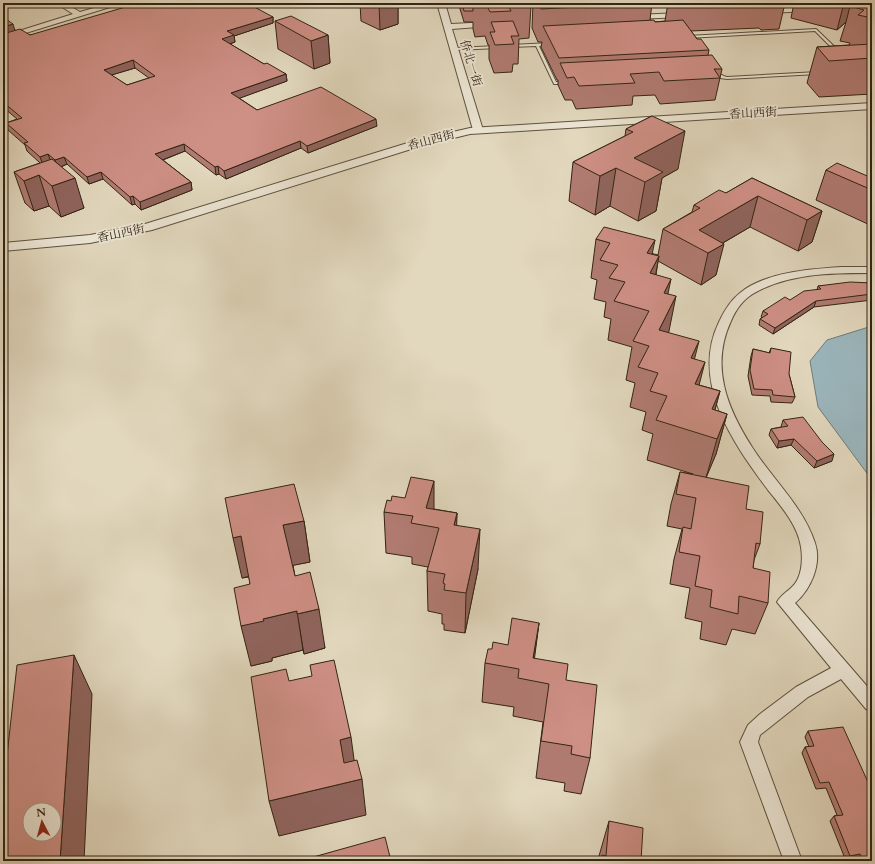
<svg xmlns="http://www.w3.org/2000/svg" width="875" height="864" font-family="Cardo,'Noto Serif SC',serif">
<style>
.water{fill:#9bb6bd;stroke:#717c79}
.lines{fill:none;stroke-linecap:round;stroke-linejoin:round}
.service-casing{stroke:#5e513e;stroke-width:2}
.minor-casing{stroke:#5e513e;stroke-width:2}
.tertiary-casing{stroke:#5e513e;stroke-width:2}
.service{fill:#ece6d5;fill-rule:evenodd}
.minor{fill:#ece6d5;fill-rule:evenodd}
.tertiary{fill:#ece6d5;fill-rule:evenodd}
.wall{fill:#b17b72;stroke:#322413;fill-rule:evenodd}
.shaded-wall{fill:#90645d;stroke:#322413}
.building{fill:#ce8f85;stroke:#322413;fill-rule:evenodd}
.labels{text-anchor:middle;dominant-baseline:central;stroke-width:3.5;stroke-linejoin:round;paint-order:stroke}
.far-street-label{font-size:12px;fill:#322413;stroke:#ece6d5}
</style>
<rect width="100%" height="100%" fill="#e2d8be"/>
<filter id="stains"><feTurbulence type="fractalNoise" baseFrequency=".005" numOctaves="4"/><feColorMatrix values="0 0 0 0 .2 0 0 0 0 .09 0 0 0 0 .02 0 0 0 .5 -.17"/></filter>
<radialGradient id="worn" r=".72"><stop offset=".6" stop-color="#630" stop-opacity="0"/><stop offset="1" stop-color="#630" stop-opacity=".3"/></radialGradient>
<path class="water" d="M872,326v154l-54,-73 -8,-46 17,-21z"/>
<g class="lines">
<g class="service-casing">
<g id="service">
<path d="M816,29l23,22v2h-2l-22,-22 -128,7 -2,-1 2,-1z"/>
<path d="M551,43v2h-1l-11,1 17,36h10l2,1 -1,1h-13l-18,-38 -25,1 -2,-1 2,-1z"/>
<path d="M498,46h1v2l-45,2 -2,-1 2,-1z"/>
<path d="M714,72c4,0 8,4 13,5l91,-5 2,1 -2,1 -91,5 -7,-1 -6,-4z"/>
</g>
</g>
<g class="minor-casing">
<g id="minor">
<path d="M56,3h9l15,9 31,-9h12l-120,37v-4l70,-22z"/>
<path d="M437,3h8l6,21 40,-2 4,2 -4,2 -39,3 31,101 -2,2h-6l-2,-2z"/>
<path d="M810,7l4,2 -1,2 -47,2 -4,-2 4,-2z"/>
<path d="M682,13l4,2 -1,2 -51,2 -4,-2 4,-2z"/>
<path d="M842,267h30v6c-38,0 -81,0 -116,19 -12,6 -20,17 -25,29 -21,45 -4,87 21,126 20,32 51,59 63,96 7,21 -4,46 -20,60l77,89v19l-6,-2 -25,-30 -33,18 -48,38 -2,7 44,119h-18l-44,-119 8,-17 12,-11 36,-27 35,-19 -54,-66c4,-7 10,-10 15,-15 10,-9 11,-27 9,-40 -3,-21 -20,-41 -33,-57 -35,-47 -78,-108 -49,-168 5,-11 12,-22 21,-29 25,-21 71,-24 102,-26z"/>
</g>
</g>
<g class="tertiary-casing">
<path id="tertiary" d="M872,103v6l-402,25 -49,12 -269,84 -62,13 -87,8v-8l87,-8 55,-11 269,-83 56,-13z"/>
</g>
<use href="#service" class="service"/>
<use href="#minor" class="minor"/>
<use href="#tertiary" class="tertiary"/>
</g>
<g class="wall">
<path d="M360,3h38v21l-18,6 -19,-9z"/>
<path d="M460,3h70l1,3 -2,32 -10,1 -1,25h-5l-1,8 -18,1 -5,-14v-14h-1l-3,-9 -10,1 -2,-8v-7h-9l-4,-13z"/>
<path d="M533,3h119l-2,17 5,2 10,-1 3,-18h117l-6,26 -18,1 -2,-2 -68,3 6,8 12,11 -1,5 14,14 -7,31 -55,4 -5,-9 -22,1 -1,9 -56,4 -4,-9h-7l-7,-15v-5h-1l-16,-33 1,-5h-4l-6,-14z"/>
<path d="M794,3h78v91l-53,3 -12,-14 10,-36 32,-2 1,-2 -10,-2 6,-19 -9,8 -46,-12z"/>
<path d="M217,7l56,10v6l-39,13 1,6 -5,2 34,20 22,10 1,7 -48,17 18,12 120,16 -69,27 -7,-5 -75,31 -7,-5 -3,1 -31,-24 -22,9 28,22 1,8 -51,20 -6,-6 -3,1 -29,-26 -14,5 -22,-20 -6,3 23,41 -23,9 -12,-11 -15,5 -9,-8 -11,-31 26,-9 -13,-12 -2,-6 -17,-15 -2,-7 11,-4 -14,-12v-90l12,13 15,5zM135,68l14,10 -22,7 -16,-10z"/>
<path d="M275,21l53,14 2,28 -16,6 -36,-20z"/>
<path d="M652,116l26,53 -16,9 -6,33 -18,10 -28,-15 -15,9 -26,-14 4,-39 52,-26 1,-7z"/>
<path d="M826,170l46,8v48l-56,-26z"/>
<path d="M752,178l70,33 -10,31 -14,9 -48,-24 -27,16 -7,32 -15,10 -43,-24 -2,14 12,19v39l27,26 4,26 21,6 -5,19 12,4 -11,40 -10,23 40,32 14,35 -6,16 -1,8 15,35 -13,31 -23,-5 -6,16 -26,-6 2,-17 -17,-4 5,-30 -20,-4 4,-25 8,-30 -15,-3 4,-22 9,-32 13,2 -46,-14 6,-26 -11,-4 4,-18 -16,-5 5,-24 -9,-3 6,-33 -24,-7 3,-21 -7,-2 2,-15 -12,-3 3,-19 -6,-2 5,-39 62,16 5,-26 29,-17 2,-7 32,-12z"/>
<path d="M872,283v17l-58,7 -41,27 -14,-9 1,-6 2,-1 -1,-1 2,-6 54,-21 1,-4z"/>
<path d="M771,348l18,26 6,23 -3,6 -21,-1 -1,-6 -18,-1 -4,-19 3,-20 2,-7 16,4z"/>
<path d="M783,420l49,41 -18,7 -23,-23 -14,3 -8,-13 2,-6 10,-2z"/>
<path d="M434,509l23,4 -1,12 22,44 -13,64 -21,-3v-6h-2v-10l-14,-3 -1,-40 1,-4 -16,-3v-7l-26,-4 -2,-41z"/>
<path d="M304,521l6,41 -17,3 2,11 30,72 -21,6 -1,-4 -31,8v3l-21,5 -1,-82 -1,-7 -7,1z"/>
<path d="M539,623l-5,35 32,22 24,78 -9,36 -17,-3 1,-8 -29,-5 7,-56 -30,-6 1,-9 -32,-5 3,-39 23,-18z"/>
<path d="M808,731l64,130h-15l-1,-2 -10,2 -16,-40 4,-5 3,-1 -11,-27 -10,1 -14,-36 3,-6h4l-4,-10z"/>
<path d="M609,821l32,40h-42v-5z"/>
</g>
<g class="shaded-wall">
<path d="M379,3h19v21l-18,6z"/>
<path d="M844,3h12l-6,3 -4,16 -9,8z"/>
<path d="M273,17v6l-39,13 1,6 -12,4 -1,-7 5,-8z"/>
<path d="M13,24l2,7 -12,4v-8z"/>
<path d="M328,35l2,28 -16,6 -3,-28z"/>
<path d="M133,60l2,8 -30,9 -1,-7z"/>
<path d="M286,74l1,7 -55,20 -1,-8z"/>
<path d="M376,119l1,7 -69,27 -1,-7z"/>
<path d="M685,131l-7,38 -16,9 -6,33 -18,10 7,-39 -11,-24z"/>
<path d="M300,141l1,7 -75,31 -2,-8z"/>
<path d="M184,144l1,7 -28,11 -2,-8z"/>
<path d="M48,154l3,8 -8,3 -3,-8z"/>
<path d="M64,157l3,7 -9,4 -3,-8z"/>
<path d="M218,166l1,8 -3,1 -1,-8z"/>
<path d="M616,168l-6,38 -15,9 5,-39z"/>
<path d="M101,172l2,7 -14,5 -2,-7z"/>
<path d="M39,175l10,31 -15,5 -10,-30z"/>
<path d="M75,178l9,30 -23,9 -9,-31z"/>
<path d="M191,182l1,8 -51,20 -1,-8z"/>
<path d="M133,196l2,8 -3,1 -2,-8z"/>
<path d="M758,196l-8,31 -43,25 -8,-22z"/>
<path d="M822,211l-10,31 -14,9 9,-31z"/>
<path d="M655,240l-8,39v-26z"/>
<path d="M724,244l-8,31 -15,10 7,-32z"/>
<path d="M659,256l-7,39 -2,-22z"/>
<path d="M671,279l-8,39 1,-25z"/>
<path d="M676,296l-8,40 -9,-6z"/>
<path d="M816,301l-2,6 -41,27 2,-6z"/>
<path d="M699,341l-10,40 2,-23z"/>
<path d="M705,362l-10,39v-17z"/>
<path d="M720,391l-11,40 3,-22z"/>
<path d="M727,414l-11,40 -10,24 11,-39z"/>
<path d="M794,439l-3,6 -14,3 2,-7z"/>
<path d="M834,454l-2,7 -18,7 3,-7z"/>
<path d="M434,481v41l-8,-14z"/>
<path d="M457,513l-1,40 -2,-28z"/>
<path d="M304,521l6,41 -20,4 -7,-41z"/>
<path d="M480,529l-2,40 -13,64 1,-40z"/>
<path d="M241,536l9,40 -8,2 -9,-40z"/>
<path d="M319,609l6,39 -21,6 -7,-40z"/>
<path d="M297,611l6,39 -31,8v3l-21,5 -10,-40 22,-7z"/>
<path d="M539,623l-5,39 -1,-4z"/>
<path d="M74,655l18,39 -8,167h-24z"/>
<path d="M351,737l5,37 -11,3 -5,-37z"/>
<path d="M362,779l4,36 -87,21 -10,-35z"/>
</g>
<g class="building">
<path d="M139,3h71l7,4 12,-4h18l26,14 -46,14 7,4 -12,4 42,25 3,-1 19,11 -55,19 26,17 64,-23 55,32 -69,27 -7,-5 -76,30 -6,-5 -3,1 -31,-23 -29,10 36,28 -51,20 -7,-6 -3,1 -29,-25 -14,5 -23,-20 -9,3 -7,-6 -8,3 -16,-14 4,-1 -22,-19 16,-5 -19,-16v-68l17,-5 10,6zM133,60l22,16 -28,9 -23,-15z"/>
<path d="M462,3h11v8h-9z"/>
<path d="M475,3h55l1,3 -22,1 2,4 -21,1 -4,-8 -10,1z"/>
<path d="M538,3h114l-111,6z"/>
<path d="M854,3h18v15l-14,-3 6,-5 -14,-4z"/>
<path d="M291,16l37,19 -17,6 -36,-20z"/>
<path d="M3,17l10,7 -10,3z"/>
<path d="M654,20l1,2 28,-2 14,19h4l8,11 -150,8 -16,-32z"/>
<path d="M513,21l6,15h-8l3,8 -19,1 -5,-13h5l-4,-10z"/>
<path d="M872,44v14l-43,3 -12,-14z"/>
<path d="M712,55l10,14h-8l6,9 -56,3 -5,-9 -29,2 5,9 -56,3 -5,-9 -7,1 -7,-15z"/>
<path d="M652,116l33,15 -51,27 29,14 -18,10 -29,-14 -16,8 -27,-14 60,-30 -7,-3z"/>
<path d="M52,159l23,19 -23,8 -13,-11 -15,6 -10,-9z"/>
<path d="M837,163l35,15v12l-46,-20z"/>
<path d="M752,178l70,33 -15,9 -49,-24 -59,34 25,14 -16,9 -45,-24 37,-21 -6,-3 25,-15 7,3z"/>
<path d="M604,227l51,13 -8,13 12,3 -9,17 21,6 -7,14 12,3 -17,34 40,11 -8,17 14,4 -10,22 25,7 -8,18 15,5 -10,25 -61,-19 11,-24 -17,-5 8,-18 -20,-6 11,-21 -16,-5 16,-30 -35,-10 11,-19 -16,-4 9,-13 -18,-5 10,-17 -14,-4z"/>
<path d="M850,282l22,1v11l-56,7 -41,27 -15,-9 8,-5 -5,-3 22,-14 5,3 14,-9 17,-2 -3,-3z"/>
<path d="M771,348l20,4 -2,22 6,23 -22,-2 -1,-5 -18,-1 -4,-19 3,-21 17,4z"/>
<path d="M803,417l19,25 12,12 -17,7 -23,-22 -15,2 -8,-12 17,-3 -5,-6z"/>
<path d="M680,472l69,14 -3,23 17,3 -3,32 -4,-1 -3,25 17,4 -2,31 -29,-7 -1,18 -28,-7 2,-17 -17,-4 5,-30 -21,-4 4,-25 8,2 5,-31 -20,-4z"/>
<path d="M411,477l23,4 -8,27 31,5 -3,12 26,4 -14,64 -22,-3 1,-6 -2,-1 2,-9 -18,-3 12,-43 -28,-5 2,-7 -29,-4 3,-12 4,1 1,-5 13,2z"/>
<path d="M294,484l10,37 -21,4 12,51 15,-4 9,37 -22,5v-3l-34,8 1,2 -23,5 -7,-38 16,-4 -9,-48 -8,2 -8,-40z"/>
<path d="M512,618l27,5 -6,35 35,6 -2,16 31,5 -7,73 -19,-4 1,-8 -31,-5 8,-57 -31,-6 1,-9 -34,-6 3,-14h4l1,-7 15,3z"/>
<path d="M74,655l-14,206h-57v-69l14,-127zM30,810h24v24h-24z"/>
<path d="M334,660l17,77 -11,3 4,23 13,-3 5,19 -93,22 -18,-124 35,-8 3,12 23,-5 -2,-11z"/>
<path d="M843,727l29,64v70h-9l-3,-7 -10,2 -16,-40 9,-1 -14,-33 -9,1 -15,-36 9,-1 -6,-15z"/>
<path d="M609,821l34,7 -2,33h-40l1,-6 4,1z"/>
<path d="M385,837l6,24h-92z"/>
</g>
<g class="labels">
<g class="far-street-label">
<text transform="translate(471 63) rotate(73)">侨北一街</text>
<text transform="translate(753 113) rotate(-3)">香山西街</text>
<text transform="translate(431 140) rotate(-15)">香山西街</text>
<text transform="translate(121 233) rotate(-12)">香山西街</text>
</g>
</g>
<rect width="875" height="864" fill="none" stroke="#e2d8be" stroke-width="16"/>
<rect x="4" y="4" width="867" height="856" fill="none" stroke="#322413" stroke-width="2"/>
<rect x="8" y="8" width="859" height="848" fill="none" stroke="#322413"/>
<g transform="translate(42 822) rotate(354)"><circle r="19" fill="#ece6d5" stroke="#a29887"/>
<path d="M0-3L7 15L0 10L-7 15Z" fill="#8f2418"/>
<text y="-6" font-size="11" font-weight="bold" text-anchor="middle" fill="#322413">N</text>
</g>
<rect width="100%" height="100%" filter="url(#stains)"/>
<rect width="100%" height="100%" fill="url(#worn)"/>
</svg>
